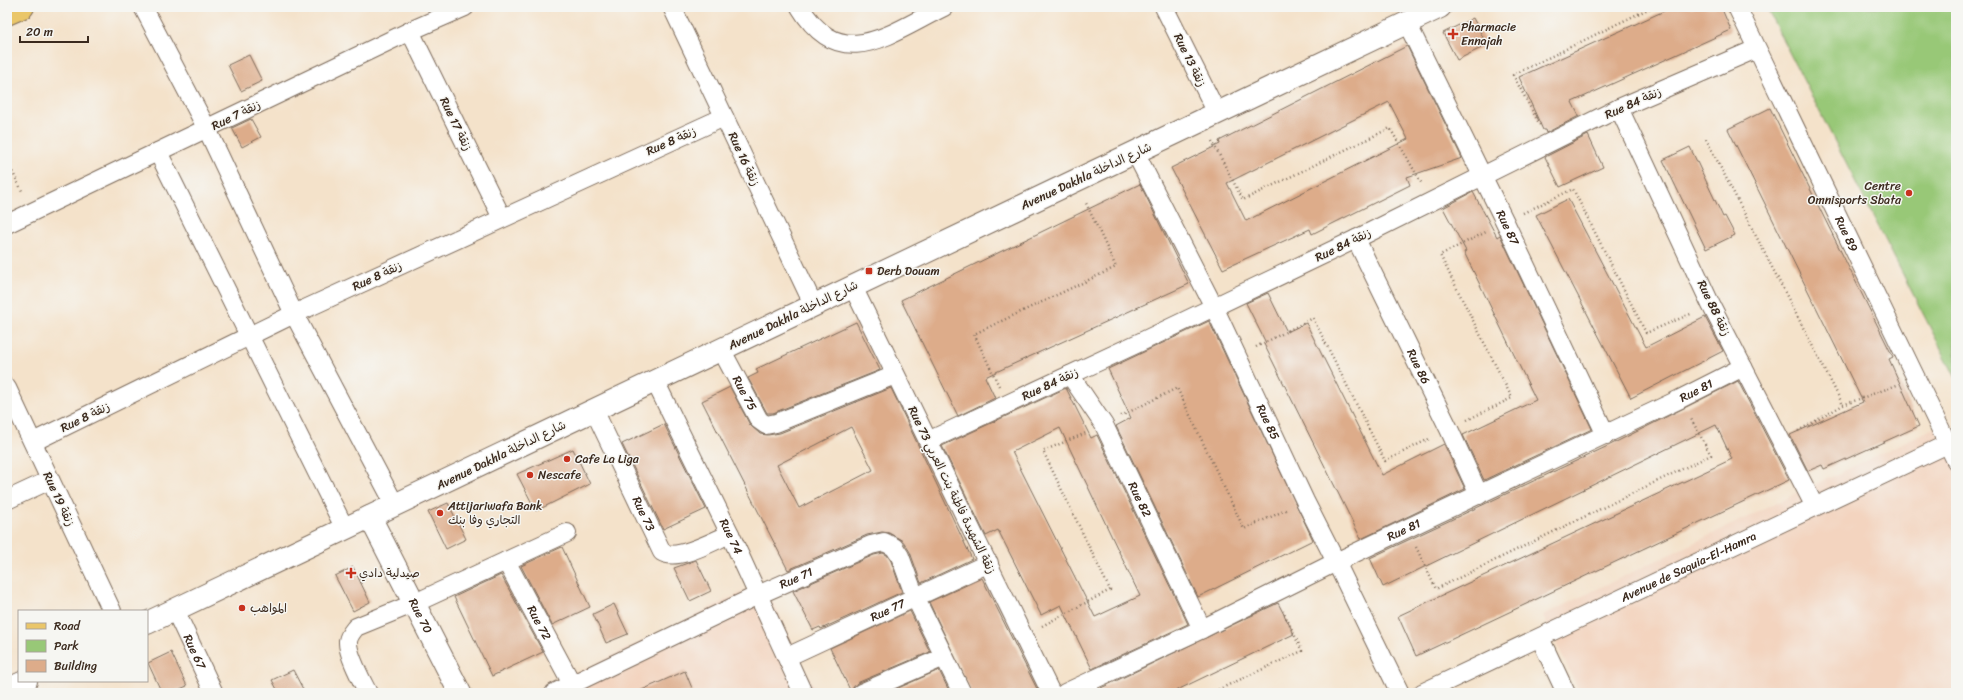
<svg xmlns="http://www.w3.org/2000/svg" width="1963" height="700" font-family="Sriracha,'Playpen Sans Arabic',sans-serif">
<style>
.built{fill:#f3d4bf}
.green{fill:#98c877;stroke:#6a794a}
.building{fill:#ddac8a;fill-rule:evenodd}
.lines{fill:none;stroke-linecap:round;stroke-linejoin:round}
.minor-casing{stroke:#7c6a5a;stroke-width:20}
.tertiary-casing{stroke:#7c6a5a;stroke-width:24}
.primary-casing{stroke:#7c6a5a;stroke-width:24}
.path{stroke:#7c6a5a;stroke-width:2.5;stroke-dasharray:1 3;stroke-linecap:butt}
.minor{stroke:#fff;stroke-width:18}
.tertiary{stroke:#fff;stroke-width:22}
.primary{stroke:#eac669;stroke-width:22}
.poi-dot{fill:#c8321e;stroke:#f6f6f2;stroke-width:1.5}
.labels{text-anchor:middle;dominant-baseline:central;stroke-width:3;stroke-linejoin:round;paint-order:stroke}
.poi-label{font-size:12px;fill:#3b2a1e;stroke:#f6f6f2;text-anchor:start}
.street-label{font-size:12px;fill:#3b2a1e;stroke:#f6f6f2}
</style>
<rect width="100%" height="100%" fill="#f6f6f2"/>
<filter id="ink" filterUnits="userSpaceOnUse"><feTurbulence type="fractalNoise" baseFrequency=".025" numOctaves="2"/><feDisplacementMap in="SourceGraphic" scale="8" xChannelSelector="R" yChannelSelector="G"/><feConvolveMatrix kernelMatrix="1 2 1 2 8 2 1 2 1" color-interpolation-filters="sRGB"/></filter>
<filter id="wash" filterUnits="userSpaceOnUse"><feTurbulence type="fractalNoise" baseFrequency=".012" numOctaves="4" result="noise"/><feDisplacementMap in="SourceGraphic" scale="16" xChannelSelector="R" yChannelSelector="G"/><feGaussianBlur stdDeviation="0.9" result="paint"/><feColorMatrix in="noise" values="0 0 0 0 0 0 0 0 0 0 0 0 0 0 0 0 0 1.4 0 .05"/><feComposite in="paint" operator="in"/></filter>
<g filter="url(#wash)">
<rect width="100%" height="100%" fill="#f4e2ca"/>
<g class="built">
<path d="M1942,424l14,29v240h-376l-37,-78z"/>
<path d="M763,582l54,111h-281z"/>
</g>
<path class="green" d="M1766,7h190v371z"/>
<g id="blocks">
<g class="building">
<path d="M1673,7h48l10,23 -159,72 7,14 -33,17 -1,-3h-2l-24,-53z"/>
<path d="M1473,18l14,27 -30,15 -14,-27z"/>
<path d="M1407,46l55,112 -55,19 3,8 -98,49 -2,-5 -87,40 -52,-101 49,-24 -1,-3zM1389,102l19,37 -162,82 -19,-38z"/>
<path d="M249,55l13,26 -21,10 -13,-26z"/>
<path d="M1770,108l123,249 -4,2 30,67 -95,43 -2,-4 -14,6 -18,-36 73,-33 -135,-273z"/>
<path d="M251,119l10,18 -19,10 -10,-19z"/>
<path d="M1588,135l15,32 -43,20 -15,-30z"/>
<path d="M1690,147l33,70 2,-1 10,19 -29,14 -43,-89z"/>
<path d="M1140,184l49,100 -204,93 10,21 -37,18 -57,-116z"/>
<path d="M1473,192l24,45 3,-2 92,194 -108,51 -21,-45 73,-35 -72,-148 2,-1 -23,-43z"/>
<path d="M1568,199l78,148 59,-30 18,34 -92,47 -95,-183z"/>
<path d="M1268,293l19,39 19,-9 76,152 62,-31 21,45 -104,50 -97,-195 2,-1 -20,-40z"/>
<path d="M1209,321l104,219 -115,57 -82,-171 15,-8 -23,-49z"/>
<path d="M856,322l24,48 -107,43h-6l-19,-35 10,-5 -2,-4z"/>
<path d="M1738,381l51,99 -373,176 -18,-40 334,-157 -16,-34 -333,162 -13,-29 240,-113z"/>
<path d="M730,387l20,38 10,9 8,1 12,-2 111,-45 81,171 -51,24 -11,-31 -7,-11 -14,-8 -7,-1 -15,3 -79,35 -86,-169zM851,427l22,43 -74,38 -22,-43z"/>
<path d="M1066,388l25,50 6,-3 91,189 -96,45 -31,-64 -20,10 -43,-85 -12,6 -44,-90zM1060,428l80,168 -45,21 -83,-165z"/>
<path d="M664,424l42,85 -43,20 -41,-85z"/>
<path d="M573,449l17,35 -54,27 -19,-37z"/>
<path d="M448,503l18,36 -20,10 -18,-37z"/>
<path d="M562,547l28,60 -38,18 -31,-59z"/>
<path d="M883,553l4,2 4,6 11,31 -81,37 -1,-2 -7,3 -20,-39 81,-36z"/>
<path d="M696,560l15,31 -21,10 -16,-33z"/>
<path d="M353,567l17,35 -17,9 -18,-35z"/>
<path d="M501,575l42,77 -51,24 -38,-79z"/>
<path d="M982,578l56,113 1,2h-67l-43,-91z"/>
<path d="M1278,603l16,31 -123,59h-68l-2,-5z"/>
<path d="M614,604l14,30 -22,9 -13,-29z"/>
<path d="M910,611l20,41 -73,31 -6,9 -21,-44z"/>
<path d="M171,652l16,34 -16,7h-9l-14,-30z"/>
<path d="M293,670l12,23h-26l-7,-13z"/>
<path d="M939,670l11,23h-63z"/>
<path d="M685,671l9,22h-59z"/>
</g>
</g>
</g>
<g filter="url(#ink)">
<use href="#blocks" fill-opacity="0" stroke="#7c6a5a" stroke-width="1"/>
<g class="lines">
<g class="minor-casing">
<g id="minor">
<path d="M143,7l64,122 87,185 101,191"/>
<path d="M672,7l142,299"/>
<path d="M800,7c41,68 90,26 144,0"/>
<path d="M1164,7l53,106"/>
<path id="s1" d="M1737,7l219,454"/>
<path id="s2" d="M1407,23l98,199 101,213"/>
<path d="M410,31l92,187"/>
<path d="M1619,108l92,197 103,200"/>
<path d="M158,152l187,377"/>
<path id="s3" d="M1135,152l79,155 91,194 31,61 64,131"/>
<path d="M7,224l403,-193 55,-24"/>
<path id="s4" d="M1356,239l93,190 30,66"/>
<path d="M853,287l198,406"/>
<path id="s5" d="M721,349l38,71 7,5 10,-2 119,-48"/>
<path id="s6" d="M1070,375l34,50 98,204"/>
<path id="s7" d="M655,381l75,153 73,159"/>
<path d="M7,388l105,223"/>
<path id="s8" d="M594,410l68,142c15,10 51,-11 68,-18"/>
<path d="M928,441l219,-102 209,-100 263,-131 137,-59"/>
<path d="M33,442l261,-128 430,-197"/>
<path d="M7,500l43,-20"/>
<path id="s9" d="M506,561l66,123"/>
<path id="s10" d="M175,610l39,83"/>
<path d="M1540,638l26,55"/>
<path id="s11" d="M787,657l202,-94"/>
<path d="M368,693c-6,-12 -21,-39 -20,-52 1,-6 4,-9 8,-14l59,-24 152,-70"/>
<path id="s12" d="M554,693l204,-98 113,-50 13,-3 10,5 6,9 15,41 47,96"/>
<path d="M861,693l83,-36"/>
<path id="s13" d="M1065,693l137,-64 134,-67 344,-163 63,-32"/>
<path id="s14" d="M1422,693l534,-253"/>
</g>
</g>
<g class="tertiary-casing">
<g id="tertiary">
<path id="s15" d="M370,517l90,176"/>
<path d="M147,623l1293,-616"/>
<path d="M7,690l19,-9"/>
</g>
</g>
<g class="primary-casing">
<path id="primary" d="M7,14l16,-7"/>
</g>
<g class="path">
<path d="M1540,125l-27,-50 139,-68"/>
<path d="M1706,139l137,266"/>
<path d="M1212,141l31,59 147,-72 32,56"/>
<path d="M7,161l16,32"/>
<path d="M1523,213l50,-24 73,144 47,-20"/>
<path d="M1256,347l57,-29 72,143 46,-23"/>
<path d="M999,386l-25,-52 142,-67 -31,-66"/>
<path d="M1121,416l56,-28 67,141 42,-19"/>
<path d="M1467,420l45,-22 -72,-143 48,-24"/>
<path d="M1798,431l45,-26 54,-20"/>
<path d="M1416,547l20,42 275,-134 -21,-38"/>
<path d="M1042,626l68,-36 -67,-139 43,-18"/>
<path d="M1211,693l91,-42 -19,-40"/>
</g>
<use href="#minor" class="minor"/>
<use href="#tertiary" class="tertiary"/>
<use href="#primary" class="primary"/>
</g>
</g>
<g class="poi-dot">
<path d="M1451 28h4v4h4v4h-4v4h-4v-4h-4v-4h4z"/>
<circle cx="1909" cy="193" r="4"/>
<rect x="865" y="267" width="8" height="8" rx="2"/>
<circle cx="567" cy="459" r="4"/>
<circle cx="530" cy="475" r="4"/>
<circle cx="440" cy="513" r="4"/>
<path d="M349 567h4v4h4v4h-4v4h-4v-4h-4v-4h4z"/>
<circle cx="242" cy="608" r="4"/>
</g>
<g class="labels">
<g class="poi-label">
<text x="1461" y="27">Pharmacie<tspan x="1461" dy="14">Ennajah</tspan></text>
<text x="1901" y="186" text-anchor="end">Centre<tspan x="1901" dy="14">Omnisports Sbata</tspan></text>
<text x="877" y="271">Derb Douam</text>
<text x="575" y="459">Cafe La Liga</text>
<text x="538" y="475">Nescafe</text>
<text x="448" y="506">Attijariwafa Bank<tspan x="448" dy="14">التجاري وفا بنك</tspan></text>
<text x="359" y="573">صيدلية دادي</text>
<text x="250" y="608">المواهب</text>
</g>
<g class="street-label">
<text transform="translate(1190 60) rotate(64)">Rue 13 زنقة</text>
<text transform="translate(1633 103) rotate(-24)">Rue 84 زنقة</text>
<text transform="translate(236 115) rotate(-26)">Rue 7 زنقة</text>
<text transform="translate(456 124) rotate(64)">Rue 17 زنقة</text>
<text transform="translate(671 141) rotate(-24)">Rue 8 زنقة</text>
<text transform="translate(744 159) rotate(65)">Rue 16 زنقة</text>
<text transform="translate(1086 176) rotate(-25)">Avenue Dakhla شارع الداخلة</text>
<text stroke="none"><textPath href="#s2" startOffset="228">Rue 87</textPath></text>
<text stroke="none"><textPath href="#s1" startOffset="252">Rue 89</textPath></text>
<text transform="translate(1343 245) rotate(-26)">Rue 84 زنقة</text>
<text transform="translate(377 276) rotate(-25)">Rue 8 زنقة</text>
<text transform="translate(1714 308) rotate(64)">Rue 88 زنقة</text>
<text transform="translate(793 315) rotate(-26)">Avenue Dakhla شارع الداخلة</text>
<text stroke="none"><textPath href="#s4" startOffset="142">Rue 86</textPath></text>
<text transform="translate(1050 384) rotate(-25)">Rue 84 زنقة</text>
<text stroke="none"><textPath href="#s13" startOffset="700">Rue 81</textPath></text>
<text stroke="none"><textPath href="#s5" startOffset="50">Rue 75</textPath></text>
<text transform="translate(85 417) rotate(-26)">Rue 8 زنقة</text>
<text stroke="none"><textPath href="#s3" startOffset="301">Rue 85</textPath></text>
<text transform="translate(501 455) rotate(-26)">Avenue Dakhla شارع الداخلة</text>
<text transform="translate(952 490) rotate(64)">Rue 73 زنقة الشهيدة فاطنة بنت العربي</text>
<text transform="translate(59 499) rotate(65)">Rue 19 زنقة</text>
<text stroke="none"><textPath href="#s6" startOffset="143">Rue 82</textPath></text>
<text stroke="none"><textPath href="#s8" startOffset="115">Rue 73</textPath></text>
<text stroke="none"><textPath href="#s13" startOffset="376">Rue 81</textPath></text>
<text stroke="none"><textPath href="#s7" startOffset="173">Rue 74</textPath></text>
<text stroke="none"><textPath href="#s14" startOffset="295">Avenue de Saquia-El-Hamra</textPath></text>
<text stroke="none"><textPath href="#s12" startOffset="268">Rue 71</textPath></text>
<text stroke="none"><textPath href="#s11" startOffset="111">Rue 77</textPath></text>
<text stroke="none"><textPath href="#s15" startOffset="111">Rue 70</textPath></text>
<text stroke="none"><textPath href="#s9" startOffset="70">Rue 72</textPath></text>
<text stroke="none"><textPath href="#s10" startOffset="46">Rue 67</textPath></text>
</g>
</g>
<rect width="1963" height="700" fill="none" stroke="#f6f6f2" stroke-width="24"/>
<rect x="18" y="610" width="130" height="72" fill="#f6f6f2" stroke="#aba49d"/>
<rect x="26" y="623" width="20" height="6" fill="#eac669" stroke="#aba49d"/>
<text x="54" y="630" font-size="12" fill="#3b2a1e">Road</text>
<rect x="26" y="640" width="20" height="12" fill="#98c877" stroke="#aba49d"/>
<text x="54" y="650" font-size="12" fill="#3b2a1e">Park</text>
<rect x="26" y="660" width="20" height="12" fill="#ddac8a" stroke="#aba49d"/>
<text x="54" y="670" font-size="12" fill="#3b2a1e">Building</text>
<path d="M20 36v6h68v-6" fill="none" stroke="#3b2a1e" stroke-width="2"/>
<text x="26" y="36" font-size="12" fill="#3b2a1e" stroke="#f6f6f2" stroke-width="3" paint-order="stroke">20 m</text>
</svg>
